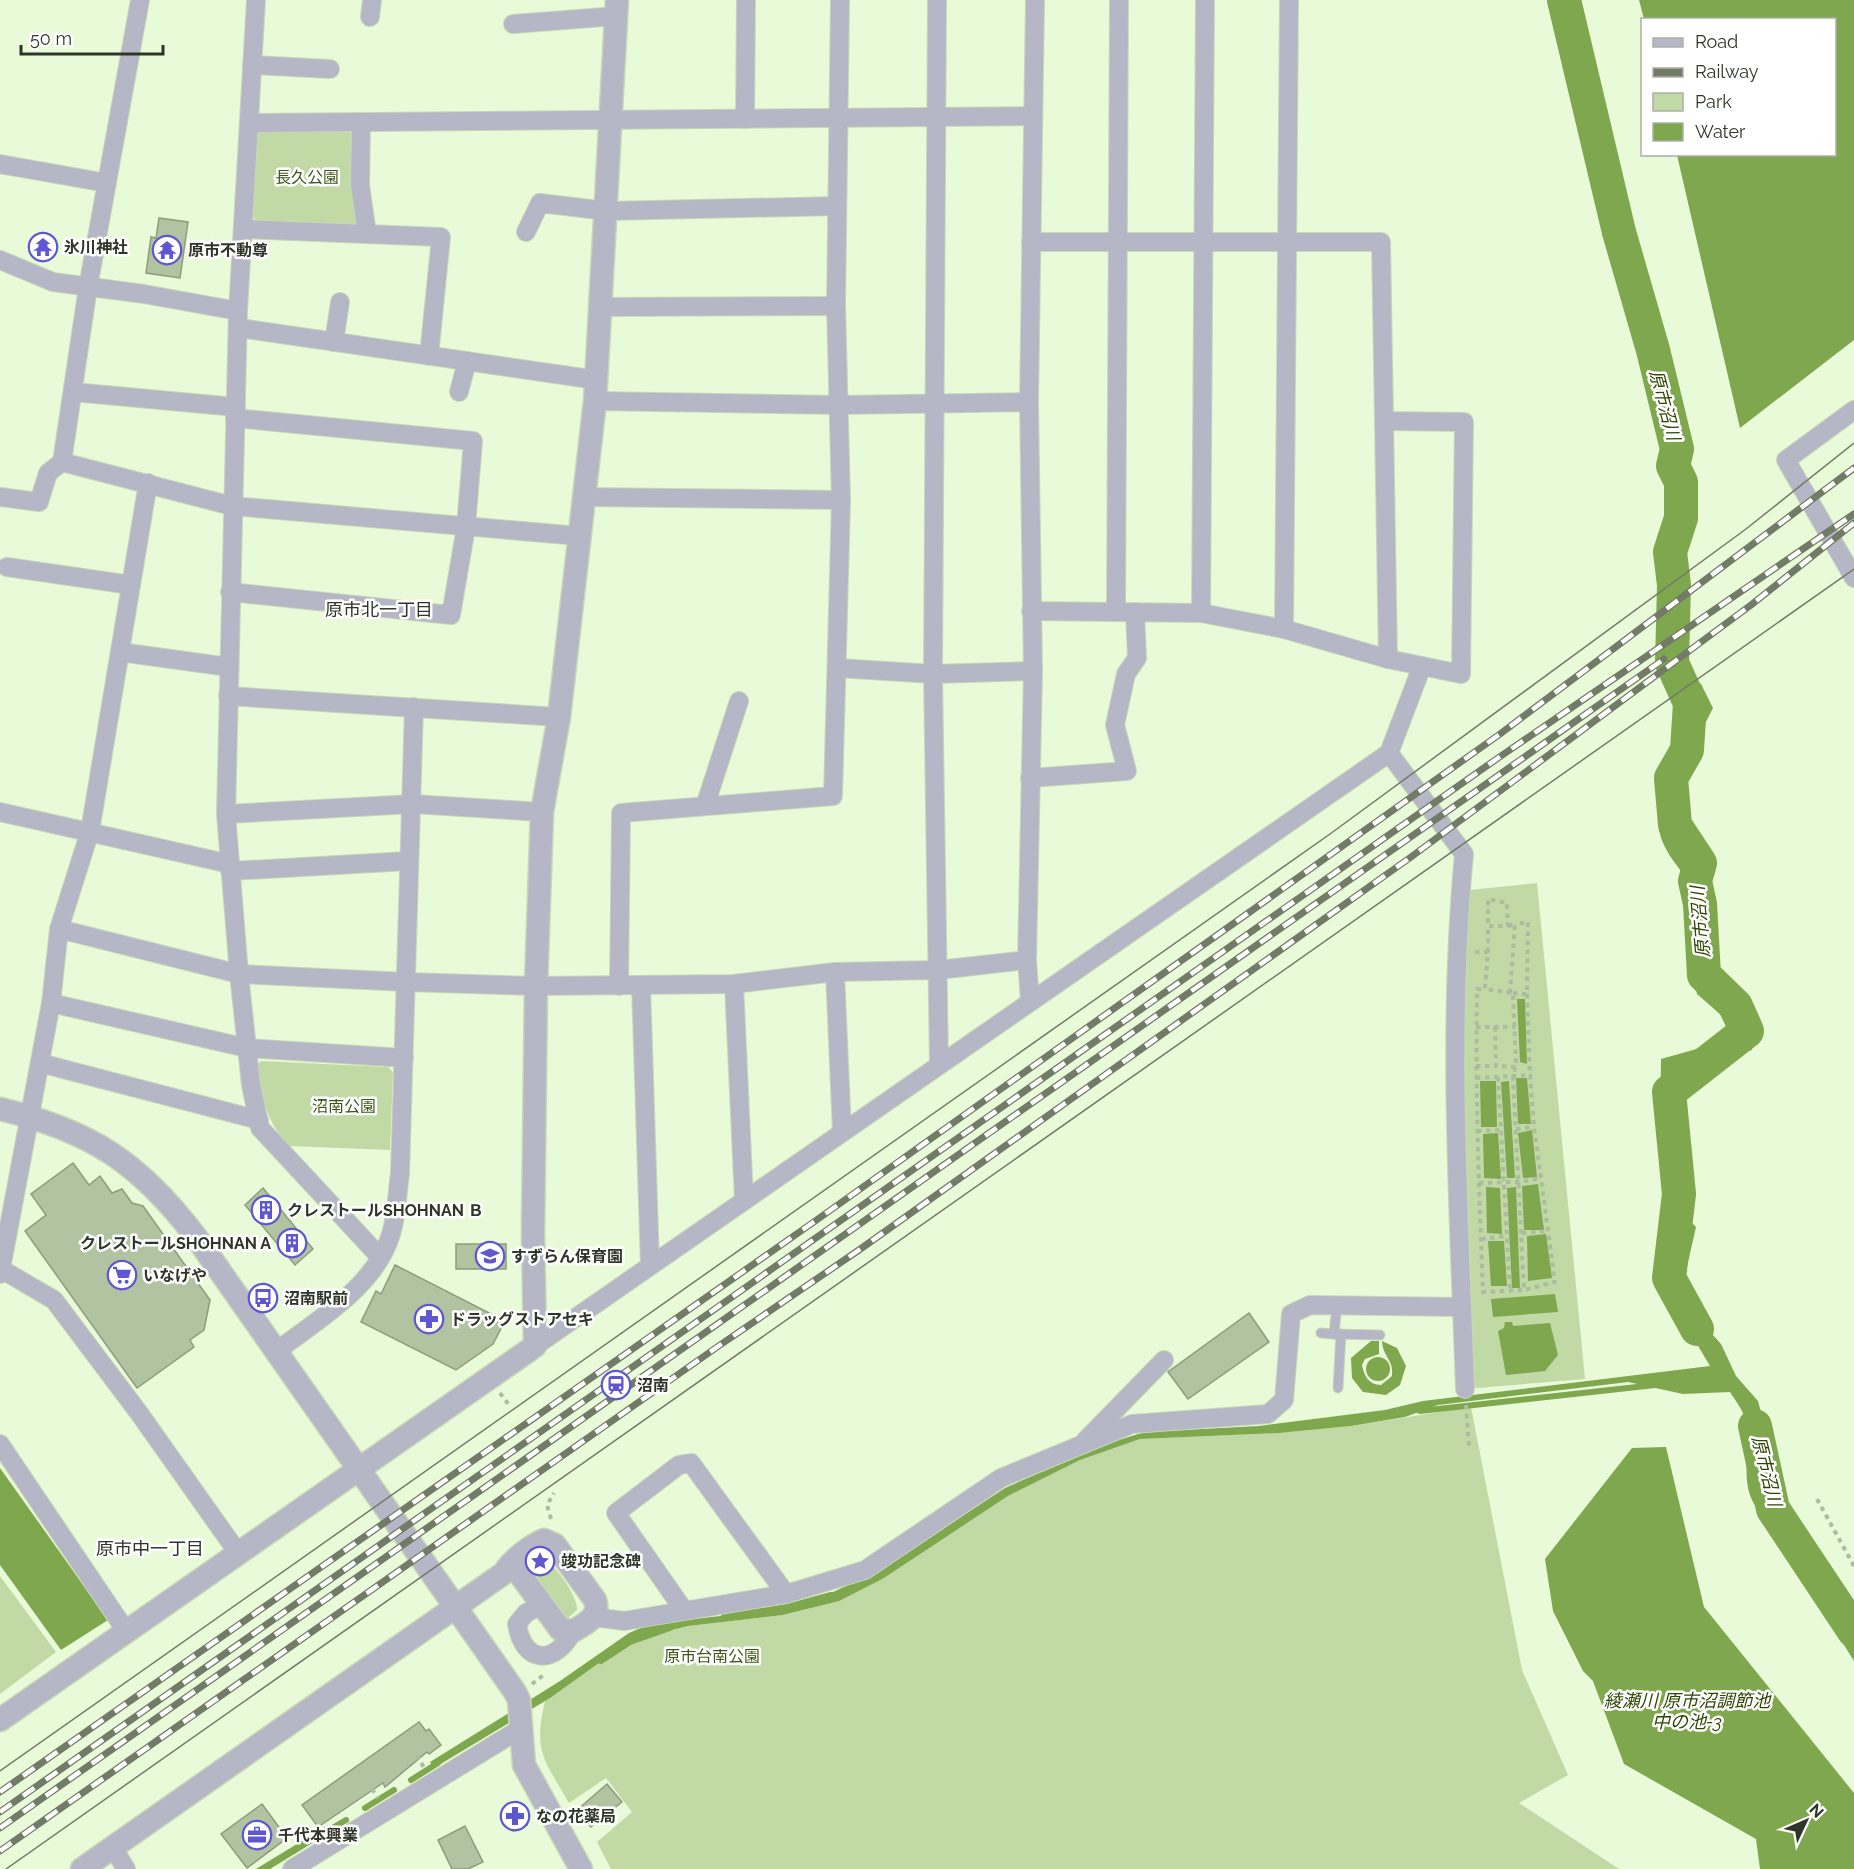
<svg xmlns="http://www.w3.org/2000/svg" width="1854" height="1869" font-family="Raleway,'Noto Sans JP',sans-serif">
<style>
.green{fill:#c1daa5}
.water{fill:#7fa74d}
.lines{fill:none;stroke-linecap:round;stroke-linejoin:round}
.stream{stroke:#7fa74d;stroke-width:6}
.river{stroke:#7fa74d;stroke-width:34}
.building{fill:#b2c3a2;stroke:#8d9c7c;stroke-width:1.5}
.service-casing{stroke:#c8d7b8;stroke-width:11}
.minor-casing{stroke:#c8d7b8;stroke-width:20}
.tertiary-casing{stroke:#c8d7b8;stroke-width:25}
.path{stroke:#adbba0;stroke-width:4;stroke-dasharray:4.5 4.5;stroke-linecap:butt}
.service{stroke:#b5b6c6;stroke-width:9}
.minor{stroke:#b5b6c6;stroke-width:18}
.tertiary{stroke:#b5b6c6;stroke-width:22}
.tram{stroke:#717b67;stroke-width:1.5}
.rail-casing{stroke:#717b67;stroke-width:7}
.rail{stroke:#fff;stroke-width:4.5;stroke-dasharray:14;stroke-linecap:butt}
.labels{text-anchor:middle;dominant-baseline:central;stroke-width:5;stroke-linejoin:round;paint-order:stroke}
.park-label{font-size:16px;fill:#3c5616;stroke:#fff}
.poi-label{font-size:16px;font-weight:bold;fill:#2f3528;stroke:#fff;text-anchor:start}
.water-label{font-size:18px;font-style:italic;fill:#2d4602;stroke:#fff}
.neighbourhood-label{font-size:18px;fill:#2f3528;stroke:#fff}
</style>
<rect width="100%" height="100%" fill="#e9fad8"/>
<g class="green">
<path d="M262,127l88,5 5,9 4,77 -4,7 -97,-3 -5,-5 2,-85z"/>
<path d="M1537,883l48,496 -120,10 -5,-498z"/>
<path d="M261,1061l127,6 5,5 -3,78 -102,-4c-20,-23 -28,-50 -32,-79z"/>
<path d="M1471,1407l51,263 46,105 -49,28 100,66h-1008l-14,-27 35,-30 -26,-34 -37,25c-25,-44 -36,-50 -24,-102l86,-61 57,-14 95,-11 25,-6 76,-31 124,-82 72,-36 60,-21 139,-6 72,-7z"/>
<path d="M537,1556c15,2 41,40 40,54l-11,10 -39,-50 2,-9z"/>
<path d="M0,1576l56,76 -56,42z"/>
</g>
<g class="water">
<path d="M1639,0h215v340l-114,88 -63,-273 157,-1v-134l-190,-1z"/>
<path d="M1678,668l23,16 12,24 -48,94 11,46 34,41 6,39 -10,21 4,37 7,12 29,19 8,19 -2,14 -74,26c3,14 -2,23 -2,37 0,12 2,24 2,37 1,32 -7,52 18,77l-13,57 13,32 25,28 15,32 22,25 9,35 1,28 -8,22 20,13 22,27 3,17 25,63 24,37v18l-56,-90 -16,-44c-52,-25 -29,-64 -37,-107 -1,-9 -10,-20 -15,-28l-47,2 -55,-12 -190,23 -33,12 -54,9 -72,7 -139,6 -60,21 -72,36 -124,82 -45,23 -56,14 -95,11 -57,14 -81,58 -116,70 -4,-6 130,-81 69,-48 21,-9 132,-15 34,-9 64,-30 125,-82 97,-43 43,-13 114,-6 126,-16 38,-9 287,-35 -38,-64 5,-74 -9,-20 -8,-87 1,-62 71,-20 -12,-25 -23,-20 -9,-48 4,-61c-9,-12 -20,-24 -27,-38 -21,-40 11,-98 29,-135l-23,-33z"/>
<path d="M1517,999h8l2,65 -7,-2z"/>
<path d="M1516,1078h11l4,46h-13z"/>
<path d="M1480,1081h16l1,46h-16z"/>
<path d="M1509,1081l6,97h-8l-6,-96z"/>
<path d="M1532,1130l5,47 -14,1 -5,-45z"/>
<path d="M1498,1133l3,46 -17,-1 -1,-44z"/>
<path d="M1538,1184l6,46h-20l-2,-44z"/>
<path d="M1486,1187l14,1 2,46 -15,-1z"/>
<path d="M1516,1187l4,101h-8l-5,-100z"/>
<path d="M1546,1234l6,44 -24,3 -1,-45z"/>
<path d="M1488,1241h16l3,45h-16z"/>
<path d="M1555,1294l3,18 -65,5 -2,-18z"/>
<path d="M1505,1322h7l1,4 37,-3 8,32 -13,16 -39,4 -8,-44 6,-3z"/>
<path d="M1371,1341h8v13l-14,5 -3,6c2,11 7,20 19,20l11,-9c2,-17 -9,-18 -10,-35l15,7 9,18 -6,19 -14,10 -23,-3 -11,-14 -1,-20z"/>
<circle cx="1378" cy="1369" r="12"/>
<path d="M1666,1447l38,160 150,186v76h-94l-4,-30 -132,-75 -31,-83 -10,-10 -30,-60 -8,-52 87,-111z"/>
<path d="M0,1468l108,152 -47,30 -61,-85z"/>
<path d="M328,1825l4,6 -62,38h-14z"/>
</g>
<g class="lines">
<g class="stream">
<path d="M1420,1411l235,-26"/>
<path d="M724,1616l63,-9 44,-12"/>
<path d="M601,1661l29,-19 40,-14"/>
<path d="M411,1780l27,-17"/>
<path d="M365,1808l29,-18"/>
<path d="M324,1833l22,-13"/>
</g>
<g class="river">
<path d="M1564,0l55,232 34,118 24,99 -4,17 8,16v36l-11,34 4,33 -2,78 18,40 -3,47 -16,28 4,47 25,38 -5,18 5,23 4,71 32,31 11,25 -78,61 10,102 -10,84 28,51"/>
<path d="M1755,1426l18,83 81,122"/>
</g>
</g>
<g class="building">
<path d="M159,218l29,4 -8,56 -34,-5 5,-36 5,1z"/>
<path d="M73,1163l16,22 11,-9 12,17 10,-4 10,14 11,3 67,94 -6,30 -14,10 4,7 -57,41 -112,-157 21,-16 -15,-21z"/>
<path d="M263,1188l50,61 -18,16 -50,-60z"/>
<rect x="456" y="1244" width="50" height="25"/>
<path d="M395,1265l110,56 -12,23 -37,26 -95,-48 15,-31 5,3z"/>
<path d="M1249,1313l20,29 -81,57 -20,-27z"/>
<path d="M419,1722l7,9 3,-2 12,16 -12,9 -2,-2 -42,35 -2,-4 -65,44 -16,-22z"/>
<path d="M607,1784l15,18 -31,25 -14,-17z"/>
<path d="M517,1802l10,23 -14,6 -10,-22z"/>
<path d="M262,1804l25,34 -40,30 -26,-34z"/>
<path d="M465,1826l18,36 -15,7h-16l-14,-29z"/>
</g>
<g class="lines">
<g class="service-casing">
<g id="service">
<path d="M1337,1305l-3,29 46,1"/>
<path d="M1321,1333l13,1"/>
<path d="M1338,1388l3,-54"/>
</g>
</g>
<g class="minor-casing">
<g id="minor">
<path d="M140,0l-52,287 -26,175 170,44 347,30"/>
<path d="M256,0l-18,311 -12,503 13,160 12,111 9,43 120,129"/>
<path d="M937,0l-4,674 6,391"/>
<path d="M370,17l2,-17"/>
<path d="M513,24l104,-8"/>
<path d="M252,65l78,4"/>
<path d="M745,119l1,-119"/>
<path d="M249,123l784,-7"/>
<path d="M361,124l-1,61 7,49"/>
<path d="M0,164l107,19"/>
<path d="M243,229l198,8 -12,119"/>
<path d="M526,232l14,-29 67,8 230,-5"/>
<path d="M1031,242h350l7,417"/>
<path d="M0,260l53,22 91,12 94,17"/>
<path d="M601,307l235,-1"/>
<path d="M239,328l358,52"/>
<path d="M334,342l6,-40"/>
<path d="M73,392l163,15"/>
<path d="M459,392l8,-31"/>
<path d="M595,401l244,4 190,-3"/>
<path d="M1854,410l-68,50 68,118"/>
<path d="M0,497l39,5 9,-29 14,-11"/>
<path d="M584,497l257,3"/>
<path d="M7,567l124,18"/>
<path d="M230,592l221,23 15,-88 7,-86 -238,-23"/>
<path d="M1031,611l170,2 83,16 104,30 73,15 3,-252 -80,-1"/>
<path d="M1116,612l3,-612"/>
<path d="M1201,613l4,-613"/>
<path d="M1284,629l5,-629"/>
<path d="M120,652l109,15"/>
<path d="M838,668l95,6 100,-3"/>
<path d="M228,696l331,21"/>
<path d="M1389,753l75,101c-17,178 -5,357 1,535"/>
<path d="M1030,778l97,-7 -12,-46 11,-51 11,-16 -2,-46"/>
<path d="M705,806l34,-105"/>
<path d="M0,812l230,52"/>
<path d="M226,814l187,-10 129,8"/>
<path d="M230,871l178,-10"/>
<path d="M59,929l180,45 168,8 129,4 198,-2 101,-12 103,-2 89,-10"/>
<path d="M835,972l7,160"/>
<path d="M734,984l10,216"/>
<path d="M641,985l9,280"/>
<path d="M619,986l2,-173 212,-17 8,-296 -5,-194 4,-306"/>
<path d="M1030,1001l-3,-41 6,-289 -4,-269 6,-402"/>
<path d="M51,1003l196,45 157,10"/>
<path d="M40,1063l219,57"/>
<path d="M1,1269l53,31 85,113 99,140"/>
<path d="M0,1274l51,-271 8,-74 31,-98 58,-348"/>
<path d="M535,1346l854,-593 33,-87"/>
<path d="M277,1351c40,-31 99,-65 114,-117 6,-19 6,-41 9,-60l14,-467"/>
<path d="M1085,1441l79,-81"/>
<path d="M0,1444l126,187"/>
<path d="M541,1605l-15,8 -9,11c6,40 38,42 56,7"/>
<path d="M683,1609l-67,-96 63,-48 12,-2 95,131"/>
<path d="M594,1617l30,4 162,-27 79,-24 136,-92 131,-54 136,-10 16,-14 7,-86 19,-9 152,2"/>
<path d="M113,1848l13,21"/>
<path d="M292,1869l228,-140"/>
</g>
</g>
<g class="tertiary-casing">
<g id="tertiary">
<path d="M0,1109c91,22 139,53 196,128l319,455 4,8 5,65 57,104"/>
<path d="M0,1720l535,-374 -2,-113 3,-247 6,-174 17,-95 36,-316 22,-401"/>
<path d="M82,1869l422,-296c8,-13 26,-27 40,-33l11,5 40,55c6,17 -10,24 -22,31l-13,-2 -44,-60 1,-10"/>
</g>
</g>
<g class="path">
<path d="M1508,926l7,-2 -5,69"/>
<path d="M1475,952h13l-3,37h-8c-2,101 2,202 6,303l41,-2 -11,-210 3,-16 -3,-71 -28,-4"/>
<path d="M1488,952v-26h20l-1,-23 -19,-4v27"/>
<path d="M1513,993l14,1 1,-72 -13,2"/>
<path d="M1527,994l3,81"/>
<path d="M1476,1027h39"/>
<path d="M1495,1027l1,39 20,1"/>
<path d="M1476,1066h20"/>
<path d="M1498,1077l12,214"/>
<path d="M1476,1078l54,-3 4,52 21,155 -31,8"/>
<path d="M1516,1129l18,-2"/>
<path d="M1477,1131l23,-1"/>
<path d="M1479,1183l40,-1 22,-4"/>
<path d="M1522,1233l26,-2"/>
<path d="M1481,1239l25,-3"/>
<path d="M500,1393l9,12"/>
<path d="M1466,1405l3,41"/>
<path d="M1817,1499l37,67"/>
<path d="M551,1519l-4,-14 7,-12"/>
<path d="M532,1684l13,-10"/>
<path d="M417,1755l7,13"/>
<path d="M372,1789l6,9"/>
</g>
<use href="#service" class="service"/>
<use href="#minor" class="minor"/>
<use href="#tertiary" class="tertiary"/>
<g class="tram">
<path d="M0,1771l1330,-937 416,-305 108,-86"/>
<path d="M6,1869l1848,-1300"/>
</g>
<g class="rail-casing">
<g id="rail">
<path d="M0,1792l818,-573 682,-485 354,-266"/>
<path d="M0,1812l1498,-1054 356,-244"/>
<path d="M0,1828l1664,-1169"/>
<path d="M0,1851l720,-506 139,-95 552,-393 340,-252 103,-82"/>
</g>
</g>
<use href="#rail" class="rail"/>
</g>
<defs>
<g id="temple-ring" transform="scale(1.5)"><circle r="9.5" fill="#fff" stroke="#5f57cf" stroke-width="1.5"/><path d="M0-6L5-2H3V0L6.5 2.5H4V6H1.5V3h-3V6H-4V2.5H-6.5L-3 0V-2H-5Z" fill="#5f57cf"/></g>
<g id="building-ring" transform="scale(1.5)"><circle r="9.5" fill="#fff" stroke="#5f57cf" stroke-width="1.5"/><path d="M-4-6H4V6H1V3H-1V6H-4ZM-2.5-4.3h1.7v1.8h-1.7ZM.8-4.3h1.7v1.8H.8ZM-2.5-1h1.7V.8h-1.7ZM.8-1h1.7V.8H.8Z" fill="#5f57cf"/></g>
<g id="school-ring" transform="scale(1.5)"><circle r="9.5" fill="#fff" stroke="#5f57cf" stroke-width="1.5"/><path d="M0-5L7-2L0 1L-7-2ZM-4 1L0 2.5L4 1V4Q0 6-4 4Z" fill="#5f57cf"/></g>
<g id="supermarket-ring" transform="scale(1.5)"><circle r="9.5" fill="#fff" stroke="#5f57cf" stroke-width="1.5"/><path d="M-6-5.5h2.5l.6 2H6L4.5 2H-2.5L-4.4-4H-6ZM-1.5 3.2a1.3 1.3 0 1 0 .1 0ZM3 3.2a1.3 1.3 0 1 0 .1 0Z" fill="#5f57cf"/></g>
<g id="bus-ring" transform="scale(1.5)"><circle r="9.5" fill="#fff" stroke="#5f57cf" stroke-width="1.5"/><path d="M-5-6H5V4H4V6H2V4H-2V6H-4V4H-5ZM-3.5-4V0h7V-4ZM-3.5 1.2v1.5H-2V1.2ZM2 1.2v1.5H3.5V1.2Z" fill="#5f57cf"/></g>
<g id="pharmacy-ring" transform="scale(1.5)"><circle r="9.5" fill="#fff" stroke="#5f57cf" stroke-width="1.5"/><path d="M-2-6h4v4h4v4h-4v4h-4v-4h-4v-4h4Z" fill="#5f57cf"/></g>
<g id="station-ring" transform="scale(1.5)"><circle r="9.5" fill="#fff" stroke="#5f57cf" stroke-width="1.5"/><path d="M-3-6H3Q5-6 5-4V2Q5 4 3 4L4.5 6H3L1.5 4h-3L-3 6H-4.5L-3 4Q-5 4-5 2V-4Q-5-6-3-6ZM-3.5-4v3h7v-3ZM-3.5 1v1.5H-2V1ZM2 1v1.5H3.5V1Z" fill="#5f57cf"/></g>
<g id="sight-ring" transform="scale(1.5)"><circle r="9.5" fill="#fff" stroke="#5f57cf" stroke-width="1.5"/><path d="M0-6L1.8-2.2L6-1.7L2.9 1.2L3.7 5.4L0 3.3L-3.7 5.4L-2.9 1.2L-6-1.7L-1.8-2.2Z" fill="#5f57cf"/></g>
<g id="office-ring" transform="scale(1.5)"><circle r="9.5" fill="#fff" stroke="#5f57cf" stroke-width="1.5"/><path d="M-6-3h4V-5.5h4V-3h4V5H-6ZM-1-4.5V-3h2v-1.5ZM-6 0V1H6V0Z" fill="#5f57cf"/></g>
</defs>
<g fill-rule="evenodd">
<use href="#temple-ring" x="43" y="247"/>
<use href="#temple-ring" x="167" y="250"/>
<use href="#building-ring" x="266" y="1210"/>
<use href="#building-ring" x="292" y="1243"/>
<use href="#school-ring" x="490" y="1256"/>
<use href="#supermarket-ring" x="122" y="1275"/>
<use href="#bus-ring" x="263" y="1298"/>
<use href="#pharmacy-ring" x="429" y="1319"/>
<use href="#station-ring" x="616" y="1385"/>
<use href="#sight-ring" x="540" y="1561"/>
<use href="#pharmacy-ring" x="515" y="1816"/>
<use href="#office-ring" x="257" y="1835"/>
</g>
<g class="labels">
<g class="park-label">
<text x="307" y="177">長久公園</text>
<text x="344" y="1106">沼南公園</text>
<text x="712" y="1656">原市台南公園</text>
</g>
<g class="poi-label">
<text x="64" y="247">氷川神社</text>
<text x="188" y="250">原市不動尊</text>
<text x="287" y="1210">クレストールSHOHNAN Ｂ</text>
<text x="271" y="1243" text-anchor="end">クレストールSHOHNAN A</text>
<text x="511" y="1256">すずらん保育園</text>
<text x="143" y="1275">いなげや</text>
<text x="284" y="1298">沼南駅前</text>
<text x="450" y="1319">ドラッグストアセキ</text>
<text x="637" y="1385">沼南</text>
<text x="561" y="1561">竣功記念碑</text>
<text x="536" y="1816">なの花薬局</text>
<text x="278" y="1835">千代本興業</text>
</g>
<g class="water-label">
<text transform="translate(1665 405) rotate(75)">原市沼川</text>
<text transform="translate(1700 922) rotate(-95)">原市沼川</text>
<text transform="translate(1767 1471) rotate(76)">原市沼川</text>
<text x="1687" y="1700">綾瀬川 原市沼調節池<tspan x="1687" dy="21">中の池-3</tspan></text>
</g>
<g class="neighbourhood-label">
<text x="379" y="609">原市北一丁目</text>
<text x="150" y="1548">原市中一丁目</text>
</g>
</g>
<rect x="1641" y="18" width="195" height="138" fill="#ffffff" stroke="#acaea9" stroke-width="1.5"/>
<rect x="1653" y="38" width="30" height="9" fill="#b5b6c6" stroke="#acaea9" stroke-width="1.5"/>
<text x="1695" y="48" font-size="18" fill="#2f3528">Road</text>
<rect x="1653" y="68" width="30" height="9" fill="#717b67" stroke="#acaea9" stroke-width="1.5"/>
<text x="1695" y="78" font-size="18" fill="#2f3528">Railway</text>
<rect x="1653" y="93" width="30" height="18" fill="#c1daa5" stroke="#acaea9" stroke-width="1.5"/>
<text x="1695" y="108" font-size="18" fill="#2f3528">Park</text>
<rect x="1653" y="123" width="30" height="18" fill="#7fa74d" stroke="#acaea9" stroke-width="1.5"/>
<text x="1695" y="138" font-size="18" fill="#2f3528">Water</text>
<g transform="translate(1806 1821) rotate(46)" stroke="#ffffff" stroke-width="4.5" paint-order="stroke">
<path d="M0-4.5L10 22L0 15L-10 22Z" fill="#2f3528"/>
<text y="-9" font-size="16" font-weight="bold" text-anchor="middle" fill="#2f3528">N</text>
</g>
<path d="M21 45v9h142v-9" fill="none" stroke="#2f3528" stroke-width="3"/>
<text x="30" y="45" font-size="18" fill="#2f3528" stroke="#ffffff" stroke-width="4.5" paint-order="stroke">50 m</text>
</svg>
